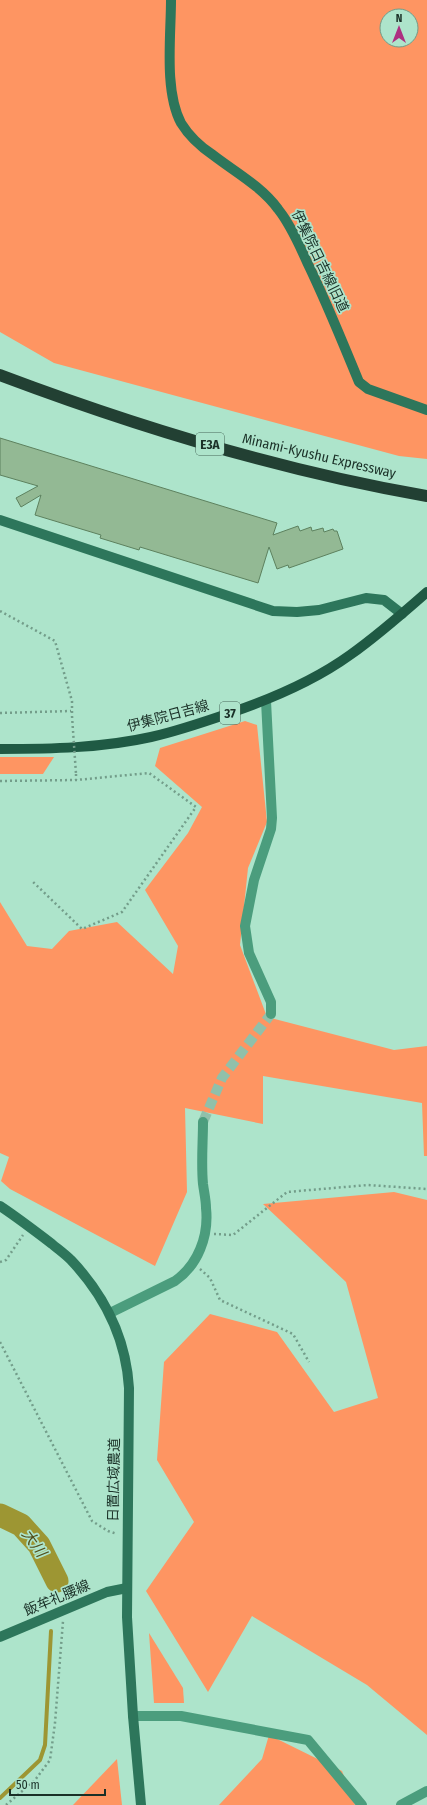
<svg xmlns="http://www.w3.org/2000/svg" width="427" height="1805" font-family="'Fira Sans Condensed','Noto Sans JP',sans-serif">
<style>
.green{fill:#fe9562;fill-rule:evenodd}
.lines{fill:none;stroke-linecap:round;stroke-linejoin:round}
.stream{stroke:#9d9633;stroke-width:4}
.river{stroke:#9d9633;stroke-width:23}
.building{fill:#93b994;stroke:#5d815e}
.street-tunnel{stroke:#90c0aa;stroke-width:10;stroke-dasharray:10 5;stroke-linecap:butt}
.path{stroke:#739d8a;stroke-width:2.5;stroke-dasharray:2 3;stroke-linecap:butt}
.street{stroke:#4b9d7d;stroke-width:10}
.secondary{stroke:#2d765b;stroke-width:10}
.primary{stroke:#1f5a44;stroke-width:10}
.highway{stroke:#224033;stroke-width:12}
.path-bridge{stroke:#739d8a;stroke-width:2.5;stroke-dasharray:2 3;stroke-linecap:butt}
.labels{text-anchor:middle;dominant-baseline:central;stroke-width:3.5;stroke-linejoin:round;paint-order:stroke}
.shield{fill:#ade4cb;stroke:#466658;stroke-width:1}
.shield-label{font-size:13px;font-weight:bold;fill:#1a3027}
.street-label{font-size:14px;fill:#1a3027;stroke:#ade4cb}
.water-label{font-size:15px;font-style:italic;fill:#524f1b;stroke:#ade4cb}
</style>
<rect width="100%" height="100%" fill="#ade4cb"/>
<g class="green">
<path d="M0,0h427v459l-28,-3 -345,-93 -54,-31zM387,16h24v24h-24z"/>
<path d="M245,721l12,4 10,97 -19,46 -8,77 27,72 127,33 33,-4v110h-3l-2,-53 -159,-27v48l-78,-16 2,84 -32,74 -145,-77 -9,-8 8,-24 -9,-4v-251l27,44 25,3 17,-18 48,-9 56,52 5,-28 -33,-56 43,-57 14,-26 -47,-41 5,-18z"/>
<path d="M0,757h54l-11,17h-43z"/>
<path d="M394,1192l33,8v535l-60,-50 -115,-69 -44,76 -62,-101 48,-69 -37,-62 7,-98 46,-48 67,18 57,80 44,-14 -32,-116 -83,-78z"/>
<path d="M149,1633l34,55 1,15h-30z"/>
<path d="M269,1735l73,36 13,34h-136l43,-46z"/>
<path d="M117,1759l5,46h-49z"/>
</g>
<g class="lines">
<path class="stream" d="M0,1798l40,-38 5,-15 6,-114"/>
<path class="river" d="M0,1515l21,10 18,20 18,36"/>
</g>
<path class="building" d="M0,438l277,85 -4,12 25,-9 2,5 11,-4 1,4 11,-3 1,4 9,-3 1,2h3l6,18 -54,19 -1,-3 -11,4 -8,-22 -11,36 -118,-36 -1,3 -39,-12 1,-3 -66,-20 6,-20 -20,12 -5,-9 22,-12 -38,-11z"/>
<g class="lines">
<path class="street-tunnel" d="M203,1122l19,-44 49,-64"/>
<g class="path">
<path d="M0,611l55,30 17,60v15"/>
<path d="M0,713l71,-2"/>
<path d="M76,774v6"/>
<path d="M0,781l76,-1 73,-7 47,34 -74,105 -40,17 -51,-49"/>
<path d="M214,1234l19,1 54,-43 81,-7 59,4"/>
<path d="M0,1262l6,-2 17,-25"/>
<path d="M200,1269l10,9 10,22 73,34 16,28"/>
<path d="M0,1342l92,179 16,10 9,3"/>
<path d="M6,1805l29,-25 15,-20 5,-37 8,-102"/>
</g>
<g class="street">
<path d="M266,701l6,117 -1,11 -17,51 -9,46 4,27 22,49v12"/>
<path d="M110,1313l65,-32c23,-16 34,-45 31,-73 0,-8 -2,-16 -3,-24 -2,-21 0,-42 0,-62"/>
<path d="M133,1716h48l127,24 54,65"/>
<path d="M401,1805l26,-14"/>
</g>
<g class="secondary">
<path d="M171,0c0,36 -7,91 10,123 8,13 20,24 32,32 22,17 48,31 65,54 12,15 21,35 29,53 19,39 35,79 52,120l9,7 59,21"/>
<path d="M0,520l273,91 24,1 22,-2 47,-12 18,2 18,14"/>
<path d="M0,1206c18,12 35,25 52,38 6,5 13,10 19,16 34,36 55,79 58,128l-2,229 6,99 8,89"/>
<path d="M0,1637l107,-45 20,-4"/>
</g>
<path class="primary" d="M0,749c50,0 102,-1 151,-12 27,-6 53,-15 79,-24 41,-14 84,-32 120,-58 27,-19 52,-41 77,-63"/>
<path class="highway" d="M0,375c138,52 281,96 427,121"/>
<path class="path-bridge" d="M72,716l4,58"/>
</g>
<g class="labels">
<g class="shield">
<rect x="196" y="433" width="28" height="22" rx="3"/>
<rect x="220" y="702" width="20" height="22" rx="3"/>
</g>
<g class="shield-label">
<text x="210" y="444">E3A</text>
<text x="230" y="713">37</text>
</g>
<g class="street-label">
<text transform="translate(320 261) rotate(64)">伊集院日吉線旧道</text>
<text transform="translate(319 456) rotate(13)">Minami-Kyushu Expressway</text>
<text transform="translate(168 716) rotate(-15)">伊集院日吉線</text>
<text transform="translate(114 1480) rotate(-89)">日置広域農道</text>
<text transform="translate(57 1598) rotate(-23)">飯牟礼腰線</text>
</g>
<g class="water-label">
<text transform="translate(34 1543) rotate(54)">大川</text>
</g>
</g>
<g transform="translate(399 28)"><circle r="19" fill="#ade4cb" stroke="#729c89"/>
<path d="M0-3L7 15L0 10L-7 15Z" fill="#ad3081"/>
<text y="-6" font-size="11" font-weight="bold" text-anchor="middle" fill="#1a3027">N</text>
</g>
<path d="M10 1789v6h95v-6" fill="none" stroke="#1a3027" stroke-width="2"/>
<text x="16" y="1789" font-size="12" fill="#1a3027" stroke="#ade4cb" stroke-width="3" paint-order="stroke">50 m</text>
</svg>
